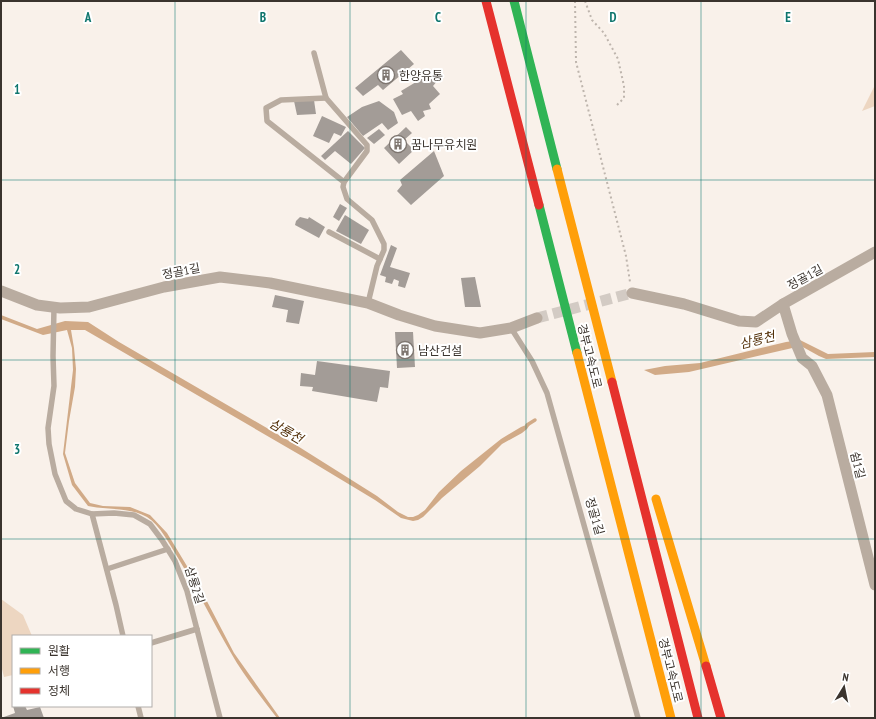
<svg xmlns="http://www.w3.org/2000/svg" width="876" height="719" font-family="'PT Sans Narrow','Noto Sans KR',sans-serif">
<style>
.green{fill:#edd6c1}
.water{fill:#d1aa87}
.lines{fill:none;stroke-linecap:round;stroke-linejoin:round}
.stream{stroke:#d1aa87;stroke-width:3.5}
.building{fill:#a39c97}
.street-tunnel{stroke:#d3cbc4;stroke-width:11;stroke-dasharray:11 5.5;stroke-linecap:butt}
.path{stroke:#beb5ad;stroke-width:2;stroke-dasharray:2 3;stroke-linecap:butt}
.lane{stroke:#b9aca0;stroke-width:5.5}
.street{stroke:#b9aca0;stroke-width:11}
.fast{stroke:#30b455;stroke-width:9}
.slow{stroke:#ff9f0a;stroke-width:9}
.jam{stroke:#e5322d;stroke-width:9}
.grid{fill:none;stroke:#0f766e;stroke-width:1;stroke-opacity:0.55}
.labels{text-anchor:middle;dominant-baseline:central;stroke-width:4;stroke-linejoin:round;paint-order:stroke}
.poi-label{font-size:12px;fill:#3b342e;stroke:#fff;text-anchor:start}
.street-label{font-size:12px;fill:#3b342e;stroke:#fff}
.water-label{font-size:13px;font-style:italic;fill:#54310a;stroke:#fff}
.grid-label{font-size:13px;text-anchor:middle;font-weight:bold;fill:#0f766e;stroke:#fff;stroke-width:4;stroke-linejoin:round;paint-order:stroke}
</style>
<rect width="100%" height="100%" fill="#f9f1ea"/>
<g class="green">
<path d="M875,86v20l-13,5 12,-24z"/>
<path d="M1,599l22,16 9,21h-19v39l-9,2 -3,-12z"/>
</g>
<g class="water">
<path d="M1,315l36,14 28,-8 23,1 31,20 177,103 81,51 21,16 10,5h5l5,-2 7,-5 14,-18 22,-21 40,-32 20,-12 10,-4 -4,6 -5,4 -20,11 -22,22 -38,32 -19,19 -5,3 -5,1 -12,-3 -26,-18 -68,-41 -222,-129h-14l3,18 2,21 -1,18 -6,34 -4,32 10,30 15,20 13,3 27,1 20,8 17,18 32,53 35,67 46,65h-3c-16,-21 -33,-42 -46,-65 -18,-31 -34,-64 -53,-95 -8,-13 -18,-33 -31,-41 -18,-10 -40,-7 -59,-11l-16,-21 -9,-31 10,-84 -1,-22 -5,-18 -24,5 -42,-16z"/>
<path d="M800,340l28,14 47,-2v5l-49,2 -7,-3 -18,-10 -112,26 -34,3 -11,-5 21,-4 35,-3 86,-21z"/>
</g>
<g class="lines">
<path class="stream" d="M527,425l8,-5"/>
</g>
<g class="building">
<path d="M401,50l13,14 -31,26 -5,-5 -15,11 -8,-8z"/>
<path d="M431,73l7,7 -5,6 7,8 -11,10 2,5 -8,2 2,5 -7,5 -7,-10 -9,4 -9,-16 10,-5 -2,-3z"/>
<path d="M314,100l2,14 -19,1 -3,-14z"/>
<path d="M379,101l15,11 4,11 -10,7 -6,-7 -19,13 -16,-19 15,-10z"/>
<path d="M322,116l24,11 -5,9 -7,-3 -5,10 -16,-7z"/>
<path d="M406,127l6,6 -8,7 10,10 -15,14 -15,-16z"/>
<path d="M379,129l6,6 -11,9 -7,-6z"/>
<path d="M348,131l17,17 -14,16 -16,-13 -10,9 -4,-4z"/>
<path d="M434,151l10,25 -33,29 -14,-14 5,-6 -2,-5z"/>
<path d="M340,204l7,4 -8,13 -6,-4z"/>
<path d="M345,215l24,15 -8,14 -25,-13z"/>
<path d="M300,217l8,2 1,-2 16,10 -6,11 -24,-13 1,-4z"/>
<path d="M391,245l6,3 -7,19 20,6 -5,15 -7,-2 1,-5 -5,-2 -2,5 -7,-2 1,-5 -6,-2z"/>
<path d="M475,277l6,30h-16l-4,-29z"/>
<path d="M275,295l29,6 -5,23 -13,-2 2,-12 -16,-3z"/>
<path d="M395,332h18l2,35 -18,1z"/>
<path d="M317,361l73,10 -2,17 -8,-1 -3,15 -65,-11 1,-4 -13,-1 1,-13 14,2z"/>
<path d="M13,706h12l2,4 13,-3 4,11h-43l14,-5z"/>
</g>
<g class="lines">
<path class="street-tunnel" d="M537,318l95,-25"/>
<g class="path">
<path d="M575,1l1,61 50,194 4,26"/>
<path d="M585,1l7,19 12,13 14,26 6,27v12l-7,7"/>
</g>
<g class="lane">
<path d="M314,53l12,45 41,47v6l-23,31 -1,5 4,12 25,21 12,24v6l-7,16 -9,37"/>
<path d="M326,98l-45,2 -15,8 1,13 77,61"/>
<path d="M329,232l51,27"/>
<path d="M54,307l-1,49 1,30 -6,42 1,16 6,30 11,27 10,8 16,5 24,91 7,31"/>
<path d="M511,328l21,33 15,32 91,325"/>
<path d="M92,514l22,-1 20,2 16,9 12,16 13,21 12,30 33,127"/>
<path d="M107,569l61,-20"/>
<path d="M151,643l46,-14"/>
<path d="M138,706l3,12"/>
</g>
<g class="street">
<path d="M1,291l36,14 23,3 29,-1 75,-20 56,-10 50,6 98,20 31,12 36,11 45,7 31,-5 26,-10"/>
<path d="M632,293l52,11 55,17 17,1 27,-18 92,-52"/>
<path d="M783,304l9,30 10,24 10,8 15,29 48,190"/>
</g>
<g class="fast">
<path d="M514,1l43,168"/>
<path d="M539,205l38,148"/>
</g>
<g class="slow">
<path d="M557,169l55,213"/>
<path d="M577,353l94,365"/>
<path d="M656,499l50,167"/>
</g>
<g class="jam">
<path d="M486,1l53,204"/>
<path d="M612,382l86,336"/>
<path d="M706,666l15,52"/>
</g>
</g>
<path class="grid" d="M175,1v717M350,1v717M526,1v717M701,1v717M1,180h874M1,360h874M1,539h874"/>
<defs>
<g id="building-ring" transform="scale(0.9)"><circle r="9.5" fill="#fff" stroke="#7e7670" stroke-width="1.5"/><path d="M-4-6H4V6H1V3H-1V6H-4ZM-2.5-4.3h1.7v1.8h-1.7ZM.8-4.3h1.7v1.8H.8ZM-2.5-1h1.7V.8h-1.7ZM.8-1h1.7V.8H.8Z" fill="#7e7670"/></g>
</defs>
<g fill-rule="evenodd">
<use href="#building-ring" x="386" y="75"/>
<use href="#building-ring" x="398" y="144"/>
<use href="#building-ring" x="405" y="350"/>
</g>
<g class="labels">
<g class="poi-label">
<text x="399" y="75">한양유통</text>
<text x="411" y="144">꿈나무유치원</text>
<text x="418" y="350">남산건설</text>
</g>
<g class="street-label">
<text transform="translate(181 271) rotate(-11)">정골1길</text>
<text transform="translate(805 277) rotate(-29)">정골1길</text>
<text transform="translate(590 356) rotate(76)">경부고속도로</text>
<text transform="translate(858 465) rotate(76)">쉼1길</text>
<text transform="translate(595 516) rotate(74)">정골1길</text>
<text transform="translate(195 585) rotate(72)">삼룡2길</text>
<text transform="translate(671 670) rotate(76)">경부고속도로</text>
</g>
<g class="water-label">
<text transform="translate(757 340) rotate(-14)">삼룡천</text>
<text transform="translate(286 431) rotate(30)">삼룡천</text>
</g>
</g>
<g class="grid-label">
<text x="88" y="22">A</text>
<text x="263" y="22">B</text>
<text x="438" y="22">C</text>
<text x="613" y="22">D</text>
<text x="788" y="22">E</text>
<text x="17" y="94">1</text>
<text x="17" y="274">2</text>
<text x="17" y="454">3</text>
</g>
<rect width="876" height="719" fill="none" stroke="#3b342e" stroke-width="4"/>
<rect x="12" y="635" width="140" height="72" fill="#ffffff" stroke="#b1aeab"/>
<rect x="20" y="648" width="20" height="6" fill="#30b455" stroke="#b1aeab"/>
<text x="48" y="655" font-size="12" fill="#3b342e">원활</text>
<rect x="20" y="668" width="20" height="6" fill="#ff9f0a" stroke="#b1aeab"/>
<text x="48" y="675" font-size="12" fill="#3b342e">서행</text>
<rect x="20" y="688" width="20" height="6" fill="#e5322d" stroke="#b1aeab"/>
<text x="48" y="695" font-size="12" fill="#3b342e">정체</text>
<g transform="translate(844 687) rotate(10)" stroke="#ffffff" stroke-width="3" paint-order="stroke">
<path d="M0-3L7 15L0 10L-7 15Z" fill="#3b342e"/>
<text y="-6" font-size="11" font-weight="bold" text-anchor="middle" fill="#3b342e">N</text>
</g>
</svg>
